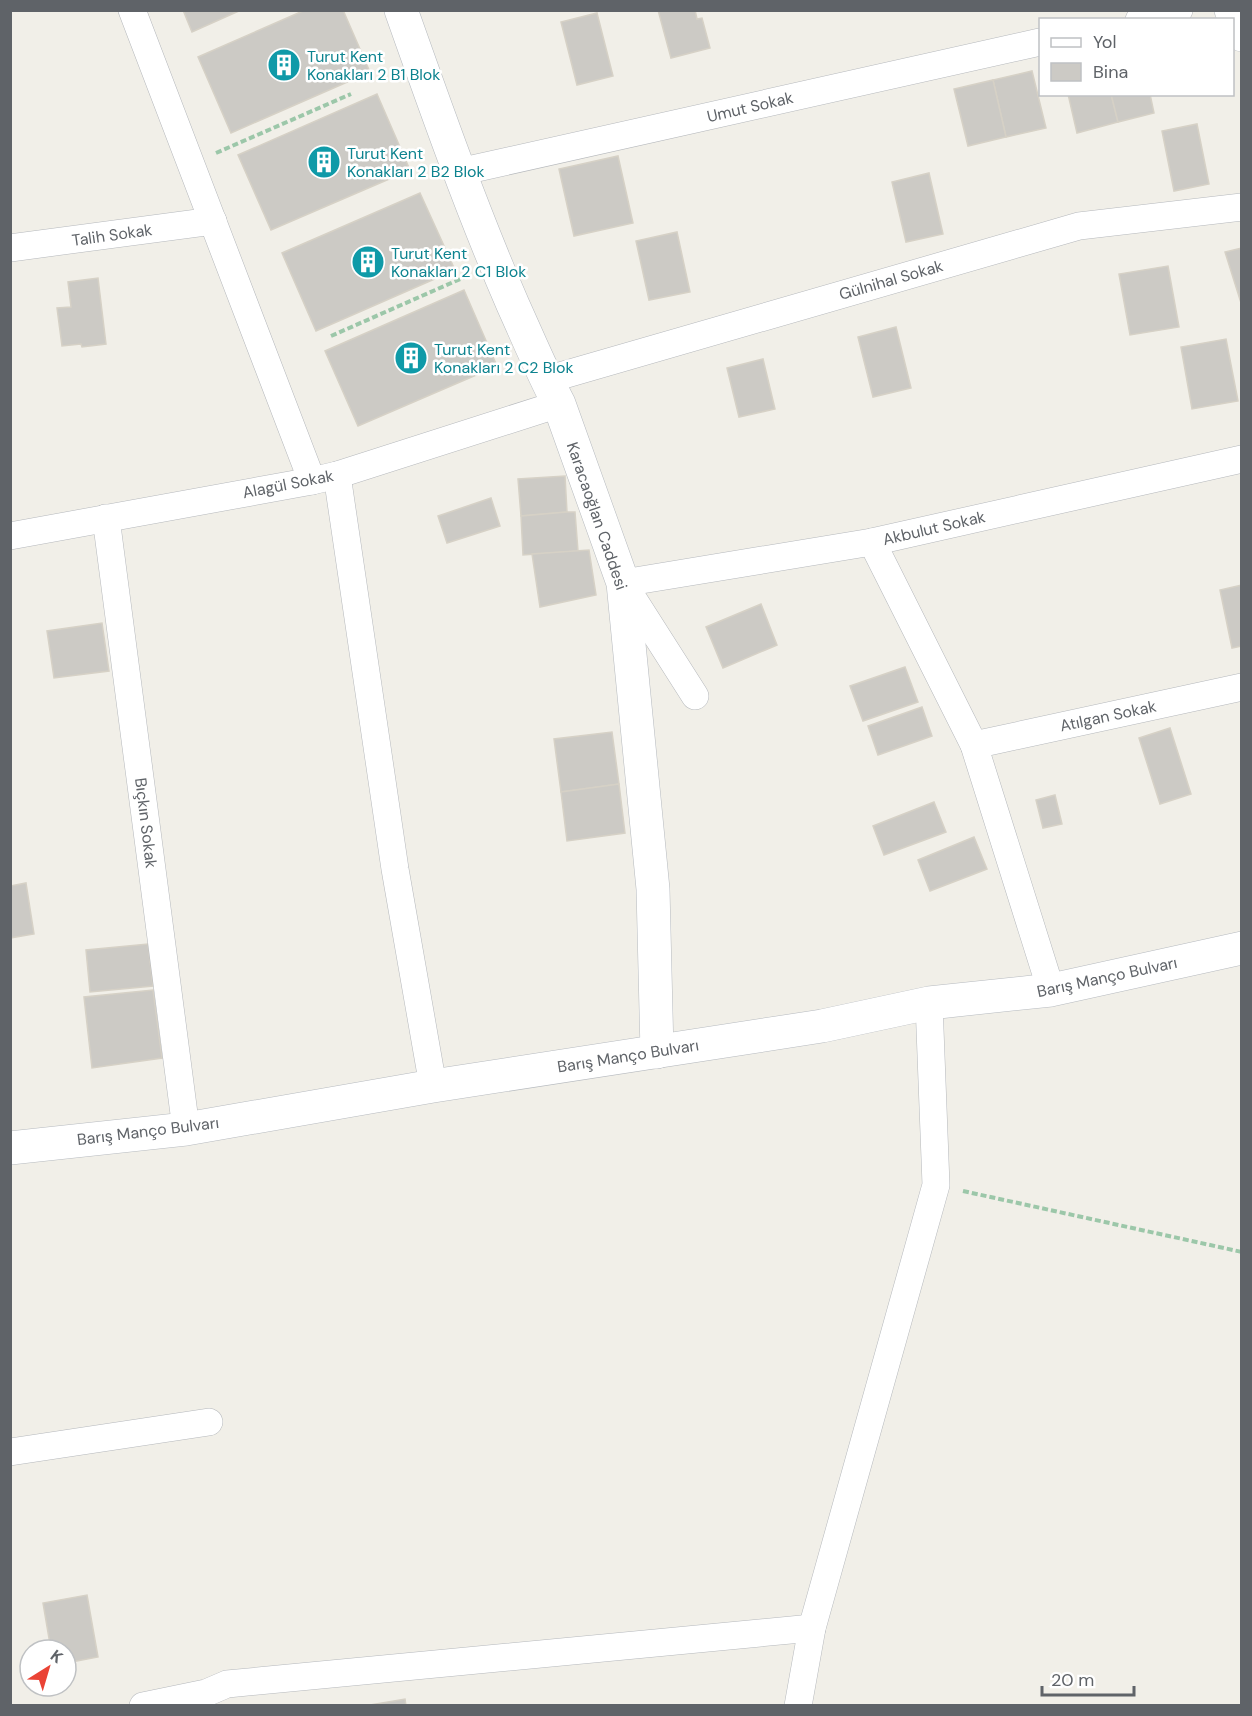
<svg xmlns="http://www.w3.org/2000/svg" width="1252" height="1716" font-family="'DM Sans',sans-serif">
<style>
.building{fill:#cccac5;stroke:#d6d1c6;stroke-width:1.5}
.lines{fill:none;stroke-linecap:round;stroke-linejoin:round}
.street-casing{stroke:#b5b8bc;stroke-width:28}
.secondary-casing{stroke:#b6babf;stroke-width:34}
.path{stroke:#9cc7a9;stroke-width:4;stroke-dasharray:6 3;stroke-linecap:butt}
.street{stroke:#fff;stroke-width:27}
.secondary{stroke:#fff;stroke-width:33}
.labels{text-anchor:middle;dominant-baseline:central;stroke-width:5;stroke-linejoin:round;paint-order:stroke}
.culture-label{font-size:16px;fill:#0d838f;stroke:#fff;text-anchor:start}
.street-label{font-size:16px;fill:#5f6368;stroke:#fff}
</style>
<rect width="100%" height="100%" fill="#f1efe8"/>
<g class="building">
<path d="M183,10h58l-49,22z"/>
<path d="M305,10h38l27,62 -139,61 -33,-76z"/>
<path d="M658,10h37l2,9 5,-1 8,30 -39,10z"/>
<path d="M597,13l16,63 -36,9 -16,-63z"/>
<path d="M1032,71l14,57 -40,9 -13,-57z"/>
<path d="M993,80l13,57 -38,9 -14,-57z"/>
<path d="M377,94l33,76 -139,60 -33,-75z"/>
<path d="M1068,94h43l7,28 -41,11z"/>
<path d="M1111,94h39l4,19 -36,9z"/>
<path d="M1197,124l12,60 -35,7 -12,-60z"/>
<path d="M618,156l15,67 -59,13 -15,-67z"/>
<path d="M929,173l14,61 -37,8 -14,-60z"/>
<path d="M420,193l35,77 -139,61 -34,-78z"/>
<path d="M677,232l13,60 -41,8 -13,-59z"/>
<path d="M1242,248v58l-17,-54z"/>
<path d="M1168,266l11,61 -49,8 -11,-61z"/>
<path d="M98,278l8,66 -24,3 -1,-3 -19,2 -5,-38 14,-1 -3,-25z"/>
<path d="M464,290l33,76 -139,60 -33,-75z"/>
<path d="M896,327l15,61 -38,9 -15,-60z"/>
<path d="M1226,339l12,62 -46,8 -11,-62z"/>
<path d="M763,359l12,50 -36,8 -12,-49z"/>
<path d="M565,476l2,36 -46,4 -3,-37z"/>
<path d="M491,498l9,28 -53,17 -9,-27z"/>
<path d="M567,512h8l3,39 -55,4 -2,-39z"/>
<path d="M589,550l7,45 -56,12 -8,-53z"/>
<path d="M1242,585v61l-10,2 -12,-58z"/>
<path d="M761,604l16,41 -54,23 -17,-41z"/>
<path d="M102,623l7,48 -55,7 -7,-47z"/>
<path d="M905,667l13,35 -55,19 -13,-35z"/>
<path d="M922,707l10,29 -54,19 -10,-29z"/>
<path d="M1170,728l21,66 -31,10 -21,-66z"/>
<path d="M612,732l7,52 -58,8 -7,-53z"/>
<path d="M619,784l6,49 -58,8 -6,-49z"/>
<path d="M1055,795l7,29 -19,4 -7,-28z"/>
<path d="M934,802l12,30 -62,23 -11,-29z"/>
<path d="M974,837l13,32 -57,22 -12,-31z"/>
<path d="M26,883l8,51 -24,4v-52z"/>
<path d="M148,944l5,42 -63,6 -4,-42z"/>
<path d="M153,990l9,68 -70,10 -8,-71z"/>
<path d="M87,1595l11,62 -32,6v-13h-15l-8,-47z"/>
<path d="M405,1699l1,7h-42z"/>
</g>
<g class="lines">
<g class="street-casing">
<g id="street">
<path d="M132,10l180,471"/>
<path d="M1139,20l40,-10"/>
<path d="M459,172l581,-130"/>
<path d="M10,248l203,-27"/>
<path d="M546,380l533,-154 163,-19"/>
<path d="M337,475l58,394 38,217"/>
<path d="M106,518l80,611"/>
<path d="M10,536l302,-55 25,-6 222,-71"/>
<path d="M872,542l102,203 77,245"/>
<path d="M695,696l-72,-113 249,-41 370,-83"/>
<path d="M974,745l268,-58"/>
<path d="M10,1452l199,-30"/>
<path d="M143,1706l63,-13 21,-9 585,-56"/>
<path d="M798,1706l14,-78 124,-443 -7,-182"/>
</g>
</g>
<g class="secondary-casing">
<g id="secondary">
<path d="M401,10c35,99 70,198 112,295 15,33 29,67 46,99l64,179 30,306 4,163"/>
<path d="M1231,10l11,25"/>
<path d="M10,1148l176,-19 247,-43 389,-60 107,-23 122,-13 191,-42"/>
</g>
</g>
<g class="path">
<path d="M216,153l135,-59"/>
<path d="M331,336l136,-60"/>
<path d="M963,1191l279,61"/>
</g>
<use href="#street" class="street"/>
<use href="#secondary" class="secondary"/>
</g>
<defs>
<g id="building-disc" transform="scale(1.725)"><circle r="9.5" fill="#0f9aa8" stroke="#fff"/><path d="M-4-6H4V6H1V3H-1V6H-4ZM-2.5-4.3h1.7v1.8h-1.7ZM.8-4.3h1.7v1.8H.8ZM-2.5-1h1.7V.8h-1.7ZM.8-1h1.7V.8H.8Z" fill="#fff"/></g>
</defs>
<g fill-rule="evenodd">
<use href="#building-disc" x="284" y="65"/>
<use href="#building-disc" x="324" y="162"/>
<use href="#building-disc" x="368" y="262"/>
<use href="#building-disc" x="411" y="358"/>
</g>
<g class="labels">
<g class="culture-label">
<text x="307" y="56">Turut Kent<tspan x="307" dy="18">Konakları 2 B1 Blok</tspan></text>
<text x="347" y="153">Turut Kent<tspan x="347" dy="18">Konakları 2 B2 Blok</tspan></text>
<text x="391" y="253">Turut Kent<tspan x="391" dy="18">Konakları 2 C1 Blok</tspan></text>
<text x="434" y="349">Turut Kent<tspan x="434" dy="18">Konakları 2 C2 Blok</tspan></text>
</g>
<g class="street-label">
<text transform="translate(750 107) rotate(-13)">Umut Sokak</text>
<text transform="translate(112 235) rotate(-8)">Talih Sokak</text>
<text transform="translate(891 280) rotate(-16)">Gülnihal Sokak</text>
<text transform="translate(288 484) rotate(-11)">Alagül Sokak</text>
<text transform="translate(597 516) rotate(71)">Karacaoğlan Caddesi</text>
<text transform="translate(934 528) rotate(-13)">Akbulut Sokak</text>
<text transform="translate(1108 716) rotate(-12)">Atılgan Sokak</text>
<text transform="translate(146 823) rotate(83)">Bıçkın Sokak</text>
<text transform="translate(1107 977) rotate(-12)">Barış Manço Bulvarı</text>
<text transform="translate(628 1056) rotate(-9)">Barış Manço Bulvarı</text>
<text transform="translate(148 1131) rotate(-7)">Barış Manço Bulvarı</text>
</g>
</g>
<rect width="1252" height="1716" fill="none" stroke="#5f6368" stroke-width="24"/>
<rect x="1039" y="18" width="195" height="78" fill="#ffffff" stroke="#bfc1c3" stroke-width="1.5"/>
<rect x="1051" y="38" width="30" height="9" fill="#ffffff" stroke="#bfc1c3" stroke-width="1.5"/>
<text x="1093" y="48" font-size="18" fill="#5f6368">Yol</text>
<rect x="1051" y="63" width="30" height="18" fill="#cccac5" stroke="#bfc1c3" stroke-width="1.5"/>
<text x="1093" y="78" font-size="18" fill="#5f6368">Bina</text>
<g transform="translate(48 1668) rotate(37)"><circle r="28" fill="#ffffff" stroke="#bfc1c3" stroke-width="1.5"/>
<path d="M0-4.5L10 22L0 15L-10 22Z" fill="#ea4335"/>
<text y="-9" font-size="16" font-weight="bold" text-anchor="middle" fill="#5f6368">K</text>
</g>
<path d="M1042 1686v9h92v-9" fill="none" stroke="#5f6368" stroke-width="3"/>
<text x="1051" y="1686" font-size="18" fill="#5f6368" stroke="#ffffff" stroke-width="4.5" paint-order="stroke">20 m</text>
</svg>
